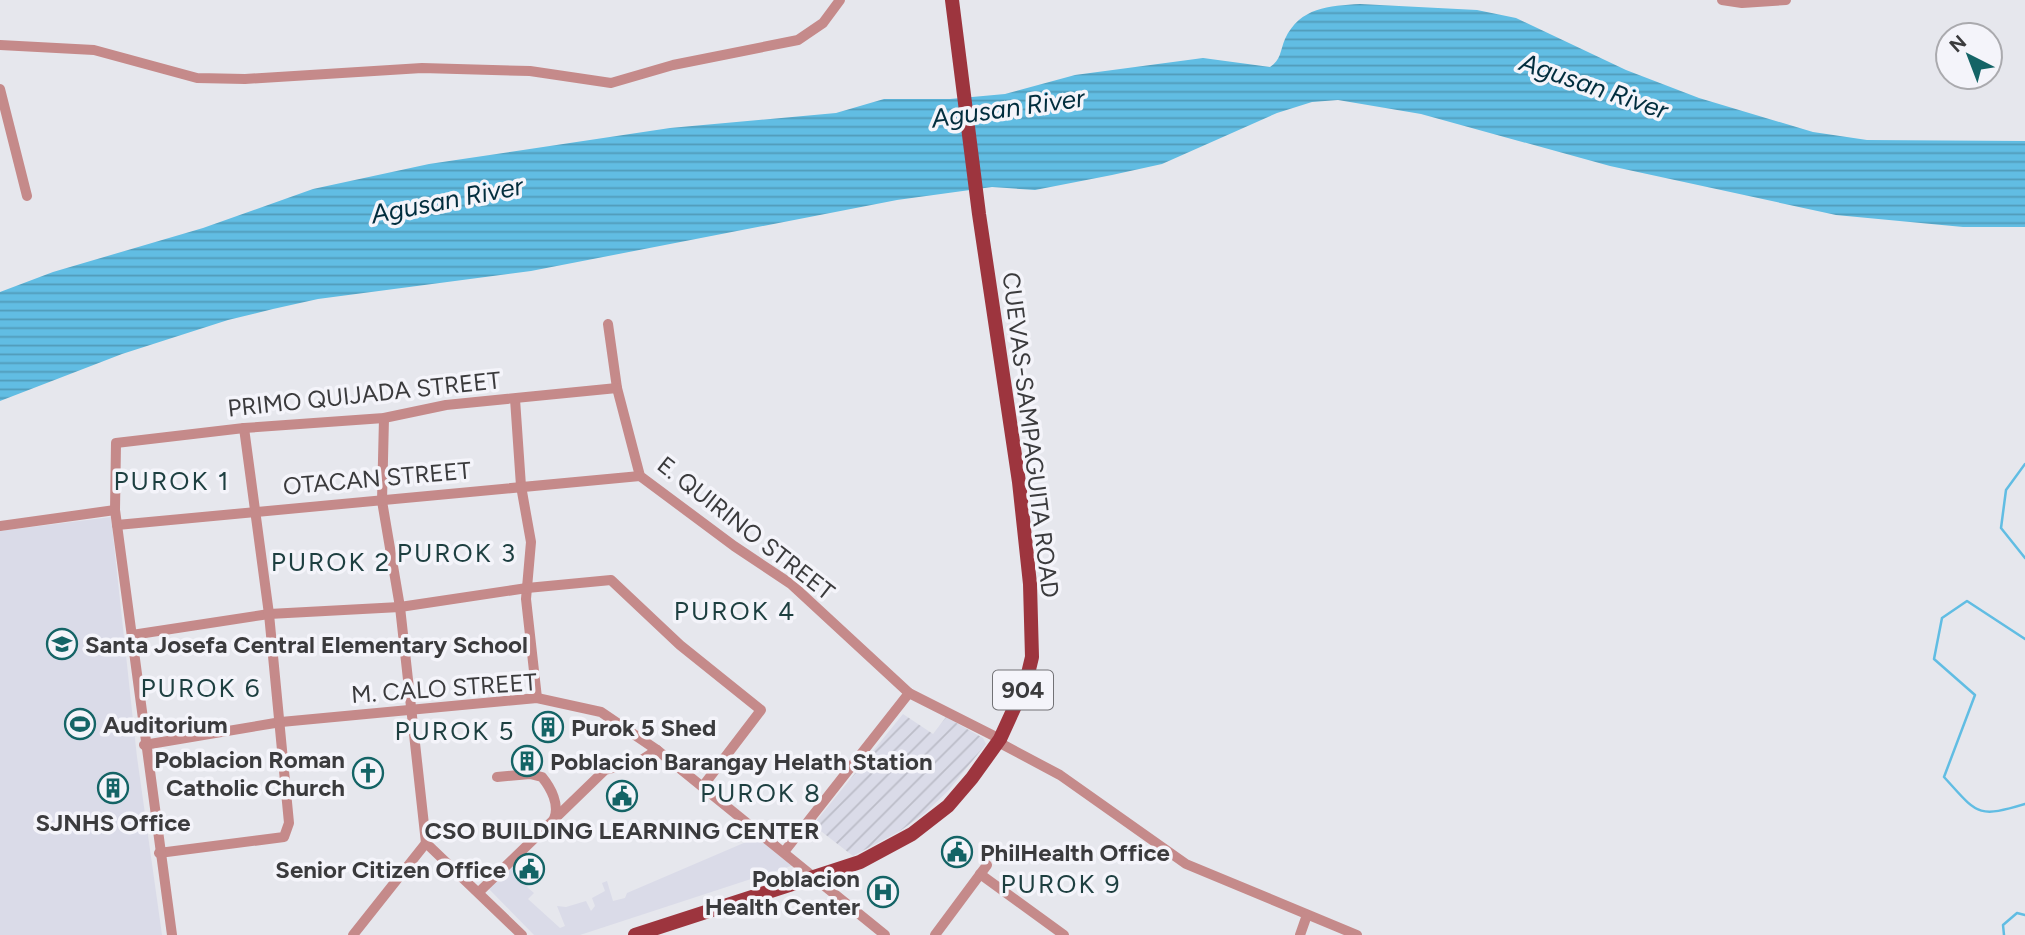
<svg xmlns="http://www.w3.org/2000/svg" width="2025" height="935" font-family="Figtree,sans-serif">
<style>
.built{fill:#dadbe8}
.industrial{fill:url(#industrial-furrows)}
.water{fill:url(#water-rules)}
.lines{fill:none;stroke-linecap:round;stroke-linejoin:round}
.stream{stroke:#61bde3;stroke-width:2.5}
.minor{stroke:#c58a8a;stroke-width:10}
.major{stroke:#9d353e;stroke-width:14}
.labels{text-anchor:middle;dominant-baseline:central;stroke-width:7;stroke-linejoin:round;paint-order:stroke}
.shield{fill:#f4f4fa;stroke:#727276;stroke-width:2}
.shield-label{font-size:23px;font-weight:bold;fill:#3b3b3d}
.street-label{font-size:24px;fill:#3b3b3d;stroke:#f4f4fa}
.poi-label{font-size:24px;font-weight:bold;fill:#3b3b3d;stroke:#f4f4fa;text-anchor:start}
.water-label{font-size:26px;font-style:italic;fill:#022e3e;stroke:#f4f4fa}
.neighbourhood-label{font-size:26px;letter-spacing:2px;fill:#1d3f40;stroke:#f4f4fa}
</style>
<defs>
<pattern id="industrial-furrows" width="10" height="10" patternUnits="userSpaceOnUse" patternTransform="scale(1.75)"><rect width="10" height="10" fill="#dadbe8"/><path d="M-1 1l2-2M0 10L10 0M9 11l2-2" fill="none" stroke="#bcbdc8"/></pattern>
<pattern id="water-rules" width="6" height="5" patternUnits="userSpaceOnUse" patternTransform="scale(1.75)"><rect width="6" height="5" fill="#61bde3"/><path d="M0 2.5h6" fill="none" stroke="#519bb9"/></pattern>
</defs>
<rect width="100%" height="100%" fill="#e6e7ed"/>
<g class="built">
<path d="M111,517l26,240 25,178h-162v-404z"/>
<path d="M760,836l34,29 -214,70h-46l-46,-47 27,-24 17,17 -5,6 7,6 -6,6 32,29 5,-2 -8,-20 9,1 20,-6 5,10 4,-5 -3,-8 13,-7 -3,-8 5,-2 6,20 12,-3 2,-5z"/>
</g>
<path class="industrial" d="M903,714l30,20 13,-17 37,21 3,6 -38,47 -23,22 -25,18 -47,25 -40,-31z"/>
<path class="water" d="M1360,4l117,6 39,8 110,52 73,28 114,34 54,8 158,1v86h-62l-127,-12 -226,-49 -189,-52 -83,-14 -26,2 -35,11 -115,51 -50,11 -77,15 -43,-3 -95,13 -366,71 -213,28 -45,10 -45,11 -106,34 -122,47v-109l53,-20 150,-44 110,-39 116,-25 241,-36 166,-15 48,-14h66l55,-5 70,-19 128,-17 67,9c11,-7 10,-16 15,-28 15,-32 44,-33 75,-35z"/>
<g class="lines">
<g class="stream">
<path d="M2025,464l-19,26 -5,38 24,30"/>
<path d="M2025,639l-58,-38 -25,17 -8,41 41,36 -31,82c33,36 32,42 81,27"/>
<path d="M2004,935l-1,-10 14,-12 8,2"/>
</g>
<g class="minor">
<path d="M1722,0l20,3 44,-3"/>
<path d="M0,45l94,5 103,28 48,1 177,-11 108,3 81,12 62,-18 125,-25 25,-17 17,-23"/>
<path d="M0,89l27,107"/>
<path d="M608,324l9,64 23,88 94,70 57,38 118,109 91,46"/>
<path d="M515,399l6,87 10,56 -5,57 11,99"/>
<path d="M384,418l-2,83 18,106 26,236 96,92"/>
<path d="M117,525l523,-49"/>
<path d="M0,526l115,-16"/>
<path d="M132,635l137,-21 131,-7 127,-19 84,-8 69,65 81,65 -58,76"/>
<path d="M998,742l62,33 126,89 171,71"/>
<path d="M144,745l137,-23 256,-24 64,14 56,38 228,185"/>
<path d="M497,777l33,-3 12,3c9,11 18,28 12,42"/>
<path d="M784,852l125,-159"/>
<path d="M159,853l125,-16 5,-14 -20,-209 -25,-186"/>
<path d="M980,874l84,61"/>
<path d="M479,892l126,-122 35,-9 17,-11"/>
<path d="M172,935l-57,-425 1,-67 128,-15 140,-10 62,-13 171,-17"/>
<path d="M353,935l73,-92"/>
<path d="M935,935l52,-70"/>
<path d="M1300,935l7,-20"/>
</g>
<path class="major" d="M635,935l225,-73 52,-28 36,-28 24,-28 28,-39 26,-57 6,-25 -2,-73 -11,-102 -40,-268 -27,-214"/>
</g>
<defs>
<g id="school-ring" transform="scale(1.575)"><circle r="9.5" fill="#f4f4fa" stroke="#146466" stroke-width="1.5"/><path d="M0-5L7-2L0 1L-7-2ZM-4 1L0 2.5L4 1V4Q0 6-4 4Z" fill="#146466"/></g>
<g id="stadium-ring" transform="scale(1.575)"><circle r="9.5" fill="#f4f4fa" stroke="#146466" stroke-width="1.5"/><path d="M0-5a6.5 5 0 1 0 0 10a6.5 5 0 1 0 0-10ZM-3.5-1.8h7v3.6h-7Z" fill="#146466"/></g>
<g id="building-ring" transform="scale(1.575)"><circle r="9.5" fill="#f4f4fa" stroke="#146466" stroke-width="1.5"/><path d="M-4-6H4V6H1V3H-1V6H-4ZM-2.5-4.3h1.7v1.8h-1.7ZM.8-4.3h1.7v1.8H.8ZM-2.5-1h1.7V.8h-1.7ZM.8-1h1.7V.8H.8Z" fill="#146466"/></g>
<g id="church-ring" transform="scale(1.575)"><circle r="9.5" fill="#f4f4fa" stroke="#146466" stroke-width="1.5"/><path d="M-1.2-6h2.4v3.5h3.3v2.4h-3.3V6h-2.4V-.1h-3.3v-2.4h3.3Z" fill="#146466"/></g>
<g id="civic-ring" transform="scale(1.575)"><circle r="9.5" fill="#f4f4fa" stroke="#146466" stroke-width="1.5"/><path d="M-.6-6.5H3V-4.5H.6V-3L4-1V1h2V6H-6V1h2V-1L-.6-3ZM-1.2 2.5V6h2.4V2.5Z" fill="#146466"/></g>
<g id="hospital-ring" transform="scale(1.575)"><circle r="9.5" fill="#f4f4fa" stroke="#146466" stroke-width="1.5"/><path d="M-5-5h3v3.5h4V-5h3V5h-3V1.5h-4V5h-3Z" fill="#146466"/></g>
</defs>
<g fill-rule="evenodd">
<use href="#school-ring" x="62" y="644"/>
<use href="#stadium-ring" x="80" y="724"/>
<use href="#building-ring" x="548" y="727"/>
<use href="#building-ring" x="527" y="761"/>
<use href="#church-ring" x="368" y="773"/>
<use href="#building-ring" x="113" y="788"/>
<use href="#civic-ring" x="622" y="796"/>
<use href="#civic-ring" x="957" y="852"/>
<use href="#civic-ring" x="529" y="869"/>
<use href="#hospital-ring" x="883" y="892"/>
</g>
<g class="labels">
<rect class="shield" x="993" y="670.5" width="60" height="39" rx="5"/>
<g class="shield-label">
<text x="1023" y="690">904</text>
</g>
<g class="street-label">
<text transform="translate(364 394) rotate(-6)">PRIMO QUIJADA STREET</text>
<text transform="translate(1031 435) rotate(83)">CUEVAS-SAMPAGUITA ROAD</text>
<text transform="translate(377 478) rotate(-5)">OTACAN STREET</text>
<text transform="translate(746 528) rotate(38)">E. QUIRINO STREET</text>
<text transform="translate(444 688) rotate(-4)">M. CALO STREET</text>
</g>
<g class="poi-label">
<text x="85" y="644">Santa Josefa Central Elementary School</text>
<text x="103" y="724">Auditorium</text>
<text x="571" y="727">Purok 5 Shed</text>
<text x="345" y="759" text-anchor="end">Poblacion Roman<tspan x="345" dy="28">Catholic Church</tspan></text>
<text x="550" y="761">Poblacion Barangay Helath Station</text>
<text x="113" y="822" text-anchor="middle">SJNHS Office</text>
<text x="622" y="830" text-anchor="middle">CSO BUILDING LEARNING CENTER</text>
<text x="980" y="852">PhilHealth Office</text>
<text x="506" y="869" text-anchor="end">Senior Citizen Office</text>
<text x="860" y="878" text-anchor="end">Poblacion<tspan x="860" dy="28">Health Center</tspan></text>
</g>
<g class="water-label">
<text transform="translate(1594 86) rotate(19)">Agusan River</text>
<text transform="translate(1008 108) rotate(-8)">Agusan River</text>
<text transform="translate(447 200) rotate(-11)">Agusan River</text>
</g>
<g class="neighbourhood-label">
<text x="172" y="481">PUROK 1</text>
<text x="457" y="553">PUROK 3</text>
<text x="331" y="562">PUROK 2</text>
<text x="735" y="611">PUROK 4</text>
<text x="201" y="688">PUROK 6</text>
<text x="455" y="731">PUROK 5</text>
<text x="761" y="793">PUROK 8</text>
<text x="1061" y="884">PUROK 9</text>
</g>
</g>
<g transform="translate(1969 56) rotate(318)"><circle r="33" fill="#f4f4fa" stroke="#aaaaae" stroke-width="2"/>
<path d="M0-5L12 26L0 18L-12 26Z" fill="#146466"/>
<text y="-10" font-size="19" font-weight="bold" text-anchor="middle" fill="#3b3b3d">N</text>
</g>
</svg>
